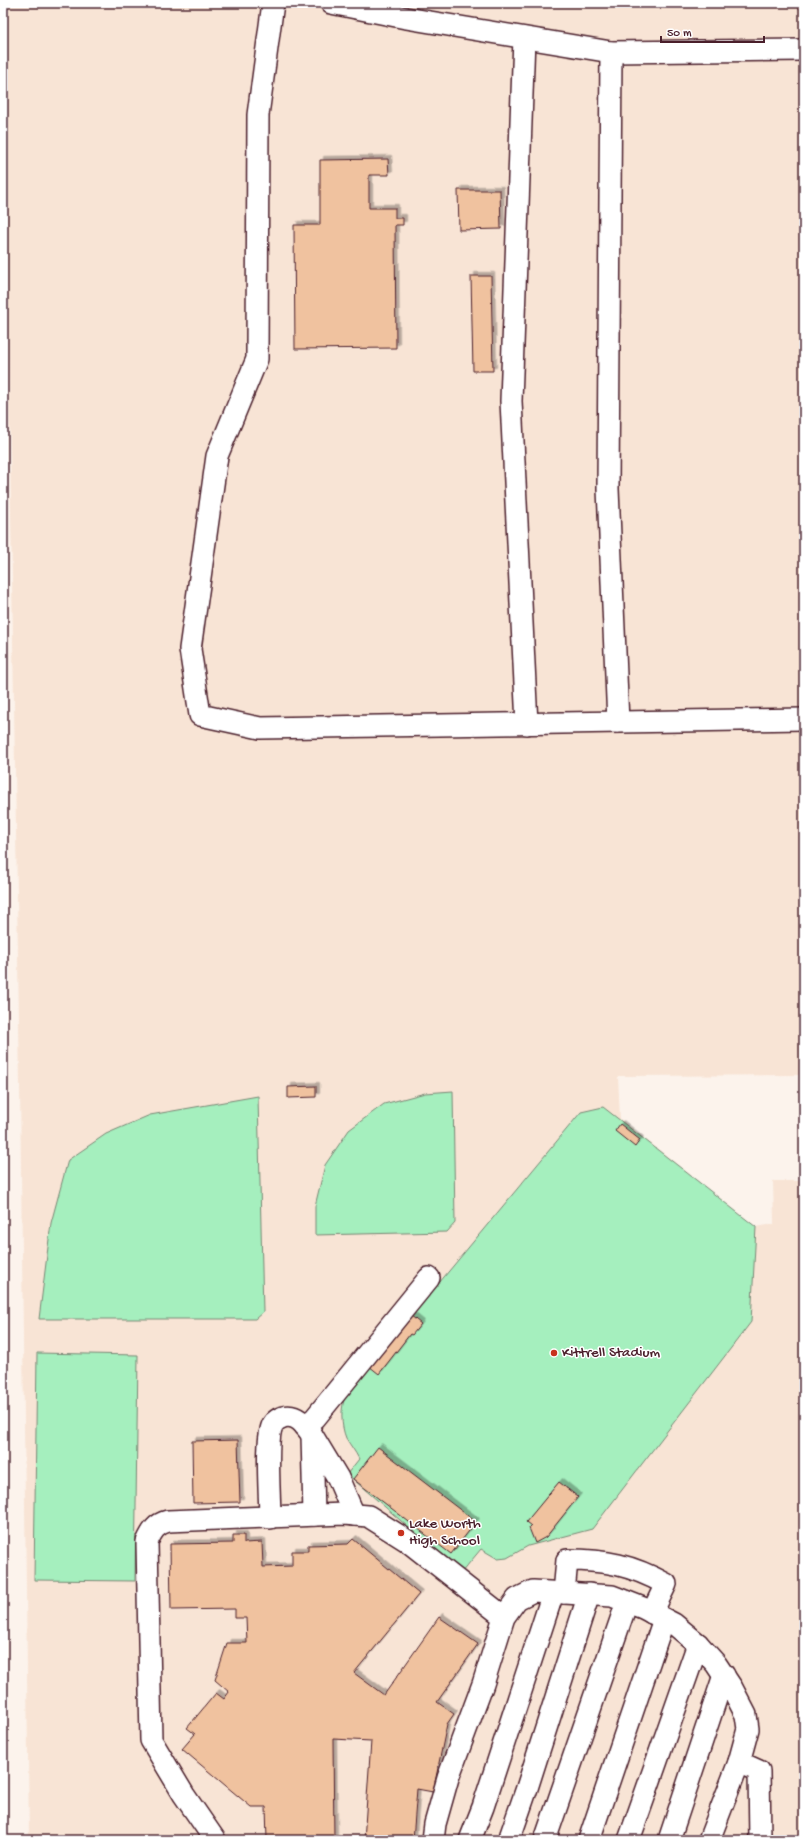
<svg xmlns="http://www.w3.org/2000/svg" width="807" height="1843" font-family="'Gochi Hand',sans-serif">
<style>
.built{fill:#f8e4d5}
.green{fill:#a5efbe;stroke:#788774}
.building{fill:#f0c29f;stroke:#4a1f2b;filter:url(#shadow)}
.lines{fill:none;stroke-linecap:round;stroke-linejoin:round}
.minor-casing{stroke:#4a1f2b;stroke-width:24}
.minor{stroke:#fff;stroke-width:21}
.poi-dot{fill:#c8321e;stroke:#fff;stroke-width:1.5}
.labels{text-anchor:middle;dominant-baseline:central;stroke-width:3;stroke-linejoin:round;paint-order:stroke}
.poi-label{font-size:15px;fill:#4a1f2b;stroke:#fff;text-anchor:start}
</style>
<defs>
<filter id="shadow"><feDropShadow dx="3.5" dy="-3.5" stdDeviation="0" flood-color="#0004"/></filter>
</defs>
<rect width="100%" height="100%" fill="#fcf3ec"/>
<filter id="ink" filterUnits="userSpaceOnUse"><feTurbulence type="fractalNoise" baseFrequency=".025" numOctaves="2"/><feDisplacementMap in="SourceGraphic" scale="8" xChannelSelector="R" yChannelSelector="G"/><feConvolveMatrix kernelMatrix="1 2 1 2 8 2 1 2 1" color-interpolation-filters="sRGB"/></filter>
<g filter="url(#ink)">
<path class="built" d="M3,3h801v1072l-186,1 2,43 136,108 18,-3 -1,-43h31v659h-775l-9,-753z"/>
<g class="green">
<path d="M453,1091l2,132 -8,9 -132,3v-29l10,-41 24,-35 35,-26 41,-11z"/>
<path d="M258,1096l5,216 -8,7h-216l12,-96 17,-63 38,-26 44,-19z"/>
<path d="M603,1107l153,120 -5,95 -159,207 -64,17 -21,12 -9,1 -17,-10 -20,24 -114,-99 12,-15c-4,-8 -9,-14 -13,-21 -5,-12 -6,-31 0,-43 3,-4 7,-8 10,-12l225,-271z"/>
<path d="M37,1353l101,2 -3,226 -101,-1z"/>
</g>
<g class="building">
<path d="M388,159l1,16h-20v33h26v10h8v7h-8l1,123 -101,1 -1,-124h26v-65z"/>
<path d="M458,190h42l1,39 -42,1z"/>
<path d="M471,276h20l2,95h-20z"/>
<path d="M316,1086v11l-28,1v-11z"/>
<path d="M620,1124l20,16 -5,7 -20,-16z"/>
<path d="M410,1315l11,9 -9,11 -2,-1 -31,40 -10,-8z"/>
<path d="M238,1440l2,62 -47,1 -1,-62z"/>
<path d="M378,1447l98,75 -25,32 -98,-75z"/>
<path d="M559,1482l19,15 -32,40 -11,6 -6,-15 2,-2 -5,-4z"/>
<path d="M233,1535h11v8l18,-1 1,25 29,-1v-15h16v-6l40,-1 5,-5 66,55 -65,79 30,22 55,-78 39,27 -41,58 17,12 -7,10 -14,68 -16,-3 -4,51h-49l7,-99 -38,-2 1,101h-67l-1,-33h-15l-69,-58 13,-15 -8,-6 29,-35 8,6 5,-7 -14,-12 12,-37h20l-1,-25h-11v-9l-64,1 -1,-66 63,-1z"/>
</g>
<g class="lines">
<g class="minor-casing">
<g id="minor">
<path d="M273,3l-15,112 -1,244 -40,97 -27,193 10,66 60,13 544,-9"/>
<path d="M331,3l75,15 205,34 193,-2"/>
<path d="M524,38l-13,363 16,323"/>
<path d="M611,52l-3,437 10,233"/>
<path d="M305,1426l10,-8 114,-140"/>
<path d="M314,1515l-2,-80 26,43 16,37"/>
<path d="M270,1518c0,-19 -5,-81 3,-94 2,-3 7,-6 10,-7 14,-4 22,8 29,18"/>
<path d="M564,1593l3,-33c40,0 64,5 99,24l-14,29"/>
<path d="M215,1840l-31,-45 -33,-55 -4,-198c5,-11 9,-18 21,-21l176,-7 24,2 38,24 98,77"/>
<path d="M433,1840l2,-16 13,-46 35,-94 21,-67 13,-18 16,-8 79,5 31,12 31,16 24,20 18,20 16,24 14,27 2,14 -9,33"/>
<path d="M470,1840l13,-33 70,-214"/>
<path d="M509,1840l18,-52 62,-194"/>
<path d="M545,1840l82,-238"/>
<path d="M589,1840l75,-221"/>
<path d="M629,1840l69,-196"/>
<path d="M669,1840l55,-165"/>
<path d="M709,1840l30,-78 20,9 1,69"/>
</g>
</g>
<use href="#minor" class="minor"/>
</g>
</g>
<g class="poi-dot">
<circle cx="554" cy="1353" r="4"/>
<circle cx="401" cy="1533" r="4"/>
</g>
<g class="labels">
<g class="poi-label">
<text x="562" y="1353">Kittrell Stadium</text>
<text x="409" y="1524">Lake Worth<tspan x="409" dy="17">High School</tspan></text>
</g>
</g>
<rect width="807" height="1843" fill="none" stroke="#fff" stroke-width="16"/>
<rect x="8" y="8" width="791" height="1827" fill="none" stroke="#4a1f2b" stroke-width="1.5" filter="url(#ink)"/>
<path d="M661 36v6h103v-6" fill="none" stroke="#4a1f2b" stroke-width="2"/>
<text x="667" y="36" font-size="12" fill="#4a1f2b" stroke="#ffffff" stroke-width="3" paint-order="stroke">50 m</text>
</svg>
